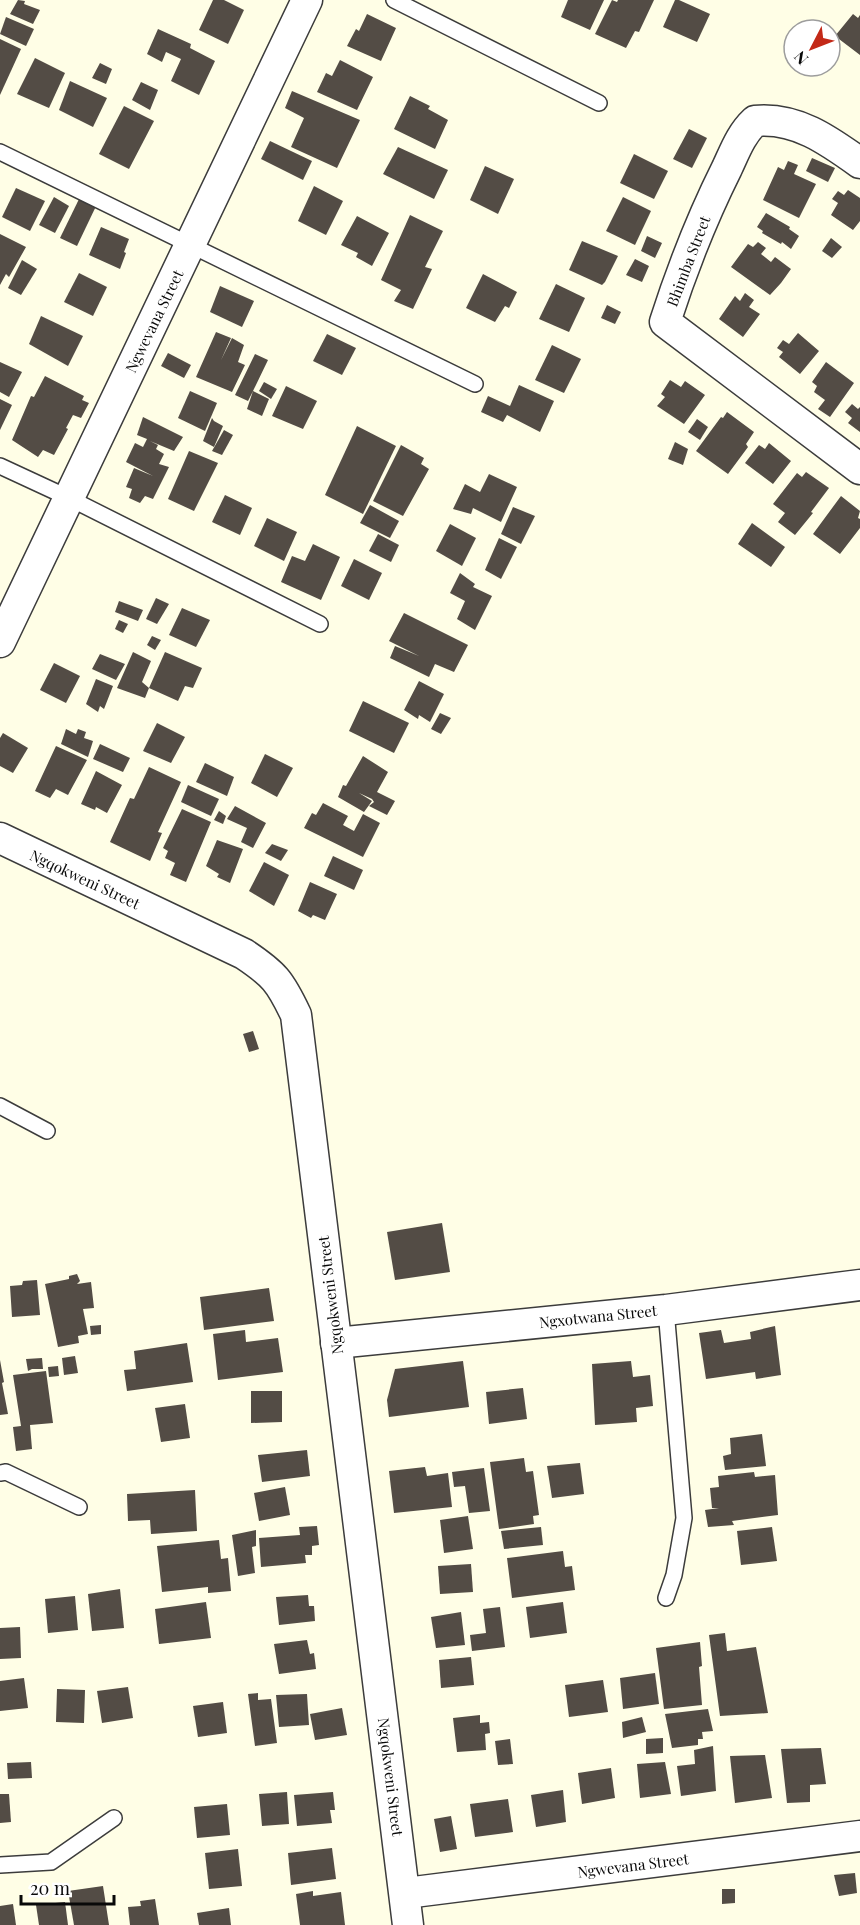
<svg xmlns="http://www.w3.org/2000/svg" width="860" height="1925" font-family="'Playfair Display',serif">
<style>
.building{fill:#534c45}
.lines{fill:none;stroke-linecap:round;stroke-linejoin:round}
.lane-casing{stroke:#3c3c3c;stroke-width:18}
.street-casing{stroke:#3c3c3c;stroke-width:33}
.lane{stroke:#fff;stroke-width:15}
.street{stroke:#fff;stroke-width:30}
.labels{text-anchor:middle;dominant-baseline:central;stroke-width:6;stroke-linejoin:round;paint-order:stroke}
.street-label{font-size:15px;fill:#090909;stroke:#fff}
</style>
<rect width="100%" height="100%" fill="#fffee6"/>
<g class="building">
<path d="M18,0l7,1 -1,3 16,6 -7,14 -23,-10z"/>
<path d="M213,0h11l20,10 -16,34 -29,-14z"/>
<path d="M568,0h36l-14,30 -29,-13z"/>
<path d="M612,0l5,2 1,-2h36l-15,32 -4,-1 -9,17 -31,-14z"/>
<path d="M675,0h4l31,14 -13,28 -34,-15z"/>
<path d="M367,14l29,14 -15,33 -34,-15 9,-17 3,2z"/>
<path d="M853,14l5,4 2,-3v40l-25,-19z"/>
<path d="M6,17l28,12 -8,17 -26,-12z"/>
<path d="M158,29l33,15 -1,4 25,13 -16,34 -28,-14 10,-22 -15,-7 -4,10 -15,-8z"/>
<path d="M0,39l21,10 -21,46z"/>
<path d="M35,58l30,15 -16,35 -32,-14z"/>
<path d="M340,60l33,17 -16,33 -40,-18 9,-19 6,3z"/>
<path d="M100,63l12,6 -6,15 -14,-6z"/>
<path d="M70,81l37,17 -14,29 -34,-17z"/>
<path d="M141,82l17,8 -8,20 -18,-10z"/>
<path d="M292,91l68,29 -23,48 -46,-21 13,-29 -19,-10z"/>
<path d="M410,96l20,10 -2,3 20,11 -13,29 -41,-20z"/>
<path d="M124,106l30,15 -25,48 -30,-15z"/>
<path d="M689,129l18,9 -15,30 -19,-9z"/>
<path d="M270,141l42,20 -9,19 -42,-21z"/>
<path d="M398,147l50,23 -14,29 -51,-25z"/>
<path d="M634,154l34,17 -14,28 -34,-16z"/>
<path d="M812,158l23,10 -7,14 -22,-11z"/>
<path d="M788,161l10,4 -4,9 22,10 -17,34 -36,-18 15,-33 6,3z"/>
<path d="M485,166l29,13 -16,35 -28,-14z"/>
<path d="M314,186l29,15 -17,34 -28,-14z"/>
<path d="M16,188l29,13 -15,30 -28,-14z"/>
<path d="M848,190l12,8v23l-7,9 -22,-15 7,-12 -6,-4 6,-8 6,4z"/>
<path d="M81,195l17,7 -21,44 -17,-8z"/>
<path d="M54,197l15,9 -14,27 -16,-8z"/>
<path d="M623,197l28,14 -16,34 -29,-14z"/>
<path d="M766,213l24,14 -1,2 10,7 -8,13 -9,-7 -1,2 -19,-11 1,-2 -6,-4z"/>
<path d="M410,215l33,16 -18,36 7,2 -19,40 -19,-8 7,-11 -20,-10z"/>
<path d="M357,216l32,17 -17,33 -16,-9 2,-4 -17,-8z"/>
<path d="M101,227l28,12 -5,13 2,1 -6,16 -31,-14z"/>
<path d="M0,234l26,13 -17,30 -3,-3 -6,11z"/>
<path d="M647,236l15,7 -7,15 -14,-7z"/>
<path d="M831,238l11,9 -10,11 -10,-7z"/>
<path d="M582,241l36,15 -13,26 -3,3 -33,-15z"/>
<path d="M758,242l8,6 -5,6 10,8 4,-5 16,12 -10,14 -11,12 -39,-28 17,-23 5,3z"/>
<path d="M635,259l14,7 -7,16 -16,-7z"/>
<path d="M22,260l15,9 -16,26 -13,-7z"/>
<path d="M79,273l28,14 -14,29 -29,-14z"/>
<path d="M483,274l34,18 -8,16 -4,-2 -10,16 -29,-14z"/>
<path d="M556,284l29,14 -16,34 -30,-13z"/>
<path d="M220,286l34,15 -12,26 -32,-15z"/>
<path d="M745,293l9,7 -5,7 11,7 -17,23 -24,-18 16,-23 5,5z"/>
<path d="M607,305l14,7 -6,12 -14,-6z"/>
<path d="M41,316l42,20 -15,30 -39,-22z"/>
<path d="M216,332l15,6 -10,22 11,-22 12,7 -6,17 7,3 -13,27 -36,-15z"/>
<path d="M798,333l21,18 -19,23 -21,-17 4,-5 -6,-4 6,-8 6,4z"/>
<path d="M327,334l29,14 -14,27 -29,-14z"/>
<path d="M552,345l29,14 -17,34 -29,-13z"/>
<path d="M168,353l23,12 -7,13 -23,-12z"/>
<path d="M255,354l13,6 -15,31 16,8 -7,17 -15,-7 6,-18 -5,10 -13,-6z"/>
<path d="M0,362l22,10 -13,25 -9,-5z"/>
<path d="M826,362l28,21 -24,34 -12,-8 7,-9 -11,-8 3,-6 -5,-4z"/>
<path d="M45,376l39,20 -2,4 7,3 -8,15 -8,-3 -7,13 2,1 -14,26 -11,-5 -5,7 -26,-17 19,-44 3,1z"/>
<path d="M670,380l11,7 4,-6 20,14 -21,29 -27,-18 8,-9 -4,-3z"/>
<path d="M264,382l13,7 -6,10 -12,-8z"/>
<path d="M519,385l35,16 -14,31 -33,-17 -4,7 -22,-10 7,-16 22,10z"/>
<path d="M286,386l31,15 -14,28 -31,-13z"/>
<path d="M190,391l27,12 -12,28 -27,-13z"/>
<path d="M0,399l12,6 -12,25z"/>
<path d="M852,404l6,5 2,-2v25l-12,-9 4,-5 -7,-6z"/>
<path d="M727,412l27,20 -8,12 2,3 -20,27 -32,-23 25,-34 2,1z"/>
<path d="M143,417l40,20 -9,14 -24,-10 8,4 -2,4 8,5 -5,10 10,3 -16,32 -8,-3 -5,7 -11,-5 3,-9 -6,-2 8,-19 19,8 -27,-14 9,-19 8,4 4,-8 -10,-4z"/>
<path d="M212,418l2,3 9,5 -9,21 -11,-6z"/>
<path d="M697,419l11,8 -8,13 -12,-8z"/>
<path d="M357,426l39,20 -33,68 -38,-19z"/>
<path d="M224,430l9,5 -11,20 -10,-4z"/>
<path d="M675,442l13,7 -5,16 -15,-6z"/>
<path d="M769,443l22,18 -18,23 -28,-21 14,-18 6,4z"/>
<path d="M401,445l23,13 -3,6 8,5 -26,47 -30,-15z"/>
<path d="M189,451l29,12 -24,48 -26,-12z"/>
<path d="M806,472l23,16 -18,24 2,1 -18,22 -17,-13 7,-9 -12,-9 24,-31 5,4z"/>
<path d="M489,474l28,13 -16,35 -28,-14 -2,6 -18,-5 12,-25 15,8z"/>
<path d="M225,495l27,13 -12,27 -28,-13z"/>
<path d="M841,496l19,15 -2,7 2,1v9l-20,26 -27,-20z"/>
<path d="M370,505l29,16 -9,17 -30,-15z"/>
<path d="M513,507l22,9 -14,28 -20,-10z"/>
<path d="M267,518l30,14 -13,29 -30,-15z"/>
<path d="M752,523l33,24 -14,20 -33,-23z"/>
<path d="M450,524l26,14 -14,28 -26,-15z"/>
<path d="M378,534l21,11 -8,17 -22,-11z"/>
<path d="M499,538l18,9 -16,32 -16,-9z"/>
<path d="M313,544l27,13 -19,43 -40,-18 11,-26 13,5z"/>
<path d="M354,559l28,14 -13,27 -28,-14z"/>
<path d="M460,573l15,11 -2,3 19,9 -17,34 -18,-11 8,-18 -15,-8z"/>
<path d="M156,598l13,6 -12,20 -11,-5z"/>
<path d="M119,601l24,9 -5,11 -23,-9z"/>
<path d="M182,608l28,12 -14,27 -27,-12z"/>
<path d="M404,613l64,32 -14,27 -19,-8 -6,13 -39,-19 5,-12 24,10 -30,-15z"/>
<path d="M119,620l9,4 -5,9 -8,-4z"/>
<path d="M152,636l9,4 -6,10 -8,-5z"/>
<path d="M133,652l18,9 -9,21 7,6 16,-36 37,16 -9,20 -8,-2 -7,15 -29,-13 -4,10 -28,-10z"/>
<path d="M100,654l25,10 -9,16 -24,-11z"/>
<path d="M54,663l26,13 -14,27 -26,-13z"/>
<path d="M96,679l17,7 -9,23 -4,-3 -2,6 -12,-8z"/>
<path d="M419,681l25,13 -14,28 -11,-7 -1,4 -14,-9z"/>
<path d="M363,701l46,22 -15,30 -45,-22z"/>
<path d="M440,713l11,5 -10,16 -10,-5z"/>
<path d="M157,723l28,14 -14,26 -28,-12z"/>
<path d="M66,729l10,5 2,-5 8,3 -2,6 9,3 -5,16 -27,-13z"/>
<path d="M3,733l25,15 -15,25 -13,-7v-28z"/>
<path d="M100,744l30,14 -7,14 -30,-13z"/>
<path d="M56,746l31,14 -19,35 -12,-6 -6,9 -15,-7z"/>
<path d="M265,754l28,14 -16,29 -26,-14z"/>
<path d="M363,756l25,16 -11,20 18,9 -8,14 -18,-9 5,-4 -2,-3 -13,-6 13,8 -8,11 -26,-15 5,-12 3,1z"/>
<path d="M205,763l29,14 -7,19 -31,-14z"/>
<path d="M149,767l32,15 -23,50 4,1 -12,28 -40,-19 20,-44 4,1z"/>
<path d="M96,771l26,14 -15,28 -11,-6 -1,3 -14,-6z"/>
<path d="M188,785l31,14 -8,17 -30,-14z"/>
<path d="M323,803l25,13 -5,9 11,6 9,-17 17,9 -17,34 -59,-29 8,-15 4,2z"/>
<path d="M235,806l31,17 -13,25 -12,-6 6,-14 -20,-9z"/>
<path d="M182,809l29,13 -25,60 -16,-7 5,-12 -10,-5 3,-7 -5,-3z"/>
<path d="M219,811l7,5 -3,8 -9,-4z"/>
<path d="M217,840l26,9 -13,34 -13,-6 2,-3 -13,-8z"/>
<path d="M272,844l16,6 -7,11 -16,-8z"/>
<path d="M333,856l30,14 -9,20 -30,-14z"/>
<path d="M264,862l25,13 -15,31 -25,-15z"/>
<path d="M310,882l27,12 -12,26 -12,-5 -2,3 -13,-7z"/>
<path d="M253,1031l6,18 -10,3 -6,-18z"/>
<path d="M442,1223l8,49 -55,8 -8,-48z"/>
<path d="M77,1274l3,7 -3,3 14,-2 3,26 -11,1 5,25 -10,2 1,7 -21,4 -13,-63 24,-5v-3z"/>
<path d="M37,1280l3,35 -28,2 -2,-31 12,-1 1,-4z"/>
<path d="M269,1288l5,33 -70,9 -4,-33z"/>
<path d="M101,1325v9l-10,1 -1,-9z"/>
<path d="M775,1326l6,49 -25,4 -1,-7 -49,7 -7,-46 22,-3 3,13 27,-4 -1,-7z"/>
<path d="M245,1330l1,12 32,-4 5,34 -65,8 -5,-46z"/>
<path d="M187,1343l6,39 -66,9 -3,-21 12,-1 -2,-18z"/>
<path d="M75,1356l3,17 -14,2 -2,-17z"/>
<path d="M42,1358l1,11h-11l-4,2 -2,-12z"/>
<path d="M0,1360l4,22 -2,1 6,31 -8,1z"/>
<path d="M463,1361l6,46 -80,10 -2,-17 8,-31z"/>
<path d="M631,1361l2,16 17,-2 3,31 -17,2 1,14 -42,3 -3,-61z"/>
<path d="M58,1366l1,10 -10,1 -1,-10z"/>
<path d="M46,1371l7,52 -23,2 2,24 -16,2 -3,-24 8,-1 -8,-51z"/>
<path d="M523,1388l4,31 -38,5 -3,-32z"/>
<path d="M251,1391h31v31l-31,1z"/>
<path d="M185,1404l5,34 -29,4 -6,-34z"/>
<path d="M762,1434l4,32 -41,4 -2,-14 8,-2 -1,-16z"/>
<path d="M307,1450l3,26 -48,6 -4,-27z"/>
<path d="M524,1458l2,14 7,-1 6,44 -6,1 1,8 -35,5 -9,-67z"/>
<path d="M580,1463l4,31 -32,4 -5,-32z"/>
<path d="M425,1467l2,9 21,-3 4,34 -58,6 -5,-42z"/>
<path d="M484,1468l6,43 -21,2 -4,-27 -11,1 -2,-15z"/>
<path d="M754,1472l1,5 20,-2 3,40 -46,6 2,4 -26,2 -3,-17 14,-2h-7l-2,-20 9,-1 -1,-11z"/>
<path d="M285,1487l5,28 -31,6 -5,-28z"/>
<path d="M195,1490l2,41 -46,3 -1,-14 -22,1 -1,-27z"/>
<path d="M468,1516l5,33 -29,4 -4,-33z"/>
<path d="M317,1526l2,19 -7,1v9h-7l1,8 -45,4 -2,-29 41,-3 -1,-8z"/>
<path d="M541,1527l2,18 -39,4 -3,-18z"/>
<path d="M772,1527l5,34 -36,4 -4,-34z"/>
<path d="M256,1530v16l-4,1 3,26 -17,3 -6,-41z"/>
<path d="M219,1540l2,19 7,-1 3,33 -23,2v-6l-46,5 -5,-46z"/>
<path d="M563,1551l2,16 7,-1 3,24 -63,8 -5,-40z"/>
<path d="M471,1564l2,28 -33,2 -2,-28z"/>
<path d="M120,1589l4,39 -32,3 -4,-37z"/>
<path d="M308,1595l1,11h5l1,15 -36,4 -3,-28z"/>
<path d="M75,1596l3,34 -30,3 -3,-34z"/>
<path d="M206,1602l5,36 -52,6 -4,-35z"/>
<path d="M563,1602l4,31 -37,5 -4,-31z"/>
<path d="M500,1607l5,40 -33,4 -2,-16 16,-2 -3,-24z"/>
<path d="M461,1612l4,33 -29,3 -5,-31z"/>
<path d="M20,1627l1,31 -21,1v-31z"/>
<path d="M725,1633l2,18 29,-4 12,66 -48,3 -11,-81z"/>
<path d="M307,1640l3,14 4,-1 2,16 -37,5 -5,-30z"/>
<path d="M700,1642l2,24 -3,1 3,38 -38,4 -8,-61z"/>
<path d="M471,1657l3,28 -33,3 -2,-28z"/>
<path d="M655,1673l4,31 -36,5 -3,-31z"/>
<path d="M24,1678l4,30 -28,3v-30z"/>
<path d="M603,1680l5,32 -39,5 -4,-32z"/>
<path d="M128,1687l5,31 -31,5 -5,-32z"/>
<path d="M57,1689l28,1 -1,33 -28,-1z"/>
<path d="M258,1693v7l13,-1 6,44 -22,3 -7,-52z"/>
<path d="M307,1694l2,31 -30,2 -3,-32z"/>
<path d="M223,1702l4,31 -29,4 -5,-31z"/>
<path d="M342,1708l5,27 -32,5 -5,-26z"/>
<path d="M708,1709l5,22 -11,1 1,7h-5v6l-26,3 -7,-34z"/>
<path d="M480,1715v8l9,-1 1,11 -5,1 1,16 -29,2 -4,-34z"/>
<path d="M642,1717l4,15 -23,6 -1,-16z"/>
<path d="M663,1738v15l-17,1v-15z"/>
<path d="M510,1739l3,25 -15,1 -3,-24z"/>
<path d="M713,1746l3,45 -35,5 -4,-30 18,-2 -1,-14z"/>
<path d="M821,1748l5,36 -16,1v17l-23,1 -6,-54z"/>
<path d="M765,1755l7,43 -37,5 -5,-47z"/>
<path d="M31,1762l1,16 -24,1 -1,-16z"/>
<path d="M665,1762l6,32 -31,4 -3,-34z"/>
<path d="M611,1768l4,30 -33,6 -4,-31z"/>
<path d="M563,1790l3,32 -30,5 -5,-32z"/>
<path d="M287,1792l2,32 -27,2 -3,-32z"/>
<path d="M333,1792l2,18h-5l2,13 -35,3 -3,-31z"/>
<path d="M0,1794h9l2,28 -11,1z"/>
<path d="M508,1799l5,33 -38,5 -5,-33z"/>
<path d="M227,1804l3,31 -33,3 -3,-31z"/>
<path d="M451,1816l6,33 -17,3 -6,-33z"/>
<path d="M332,1848l4,31 -45,6 -3,-32z"/>
<path d="M238,1849l4,37 -33,3 -4,-36z"/>
<path d="M855,1873l2,20 -18,3 -5,-21z"/>
<path d="M103,1886l6,39h-35l-6,-34z"/>
<path d="M722,1889h13v14l-13,1z"/>
<path d="M313,1891v5l28,-4 4,33h-45l-4,-31z"/>
<path d="M155,1899l4,26h-29l-2,-18 13,-1 -1,-5z"/>
<path d="M65,1902l3,23h-29l-3,-20z"/>
<path d="M13,1904l3,21h-16v-19z"/>
<path d="M229,1908l2,17h-32l-2,-12z"/>
</g>
<g class="lines">
<g class="lane-casing">
<g id="lane">
<path d="M394,0l205,103"/>
<path d="M0,152l475,232"/>
<path d="M0,466l69,32 251,126"/>
<path d="M0,1106l47,25"/>
<path d="M0,1473l6,-1 73,35"/>
<path d="M666,1598l8,-23 10,-57 -18,-208"/>
<path d="M0,1865l51,-3 63,-44"/>
</g>
</g>
<g class="street-casing">
<g id="street">
<path d="M860,163c-32,-23 -64,-46 -105,-42 -14,13 -20,30 -28,47 -25,50 -45,101 -62,154l195,147"/>
<path d="M0,642l307,-642"/>
<path d="M0,838l244,116c30,20 36,27 52,61l112,910"/>
<path d="M336,1343l330,-33 194,-25"/>
<path d="M406,1893l454,-57"/>
</g>
</g>
<use href="#lane" class="lane"/>
<use href="#street" class="street"/>
</g>
<g class="labels">
<g class="street-label">
<text transform="translate(688 261) rotate(-69)">Bhimba Street</text>
<text transform="translate(154 321) rotate(-64)">Ngwevana Street</text>
<text transform="translate(85 879) rotate(25)">Ngqokweni Street</text>
<text transform="translate(330 1295) rotate(-97)">Ngqokweni Street</text>
<text transform="translate(598 1316) rotate(-6)">Ngxotwana Street</text>
<text transform="translate(391 1777) rotate(83)">Ngqokweni Street</text>
<text transform="translate(633 1865) rotate(-7)">Ngwevana Street</text>
</g>
</g>
<g transform="translate(812 48) rotate(228)"><circle r="28" fill="#ffffff" stroke="#9d9d9d" stroke-width="1.5"/>
<path d="M0-4.5L10 22L0 15L-10 22Z" fill="#c32918"/>
<text y="-9" font-size="16" font-weight="bold" text-anchor="middle" fill="#090909">N</text>
</g>
<path d="M21 1895v9h93v-9" fill="none" stroke="#090909" stroke-width="3"/>
<text x="30" y="1895" font-size="18" fill="#090909" stroke="#ffffff" stroke-width="4.5" paint-order="stroke">20 m</text>
</svg>
